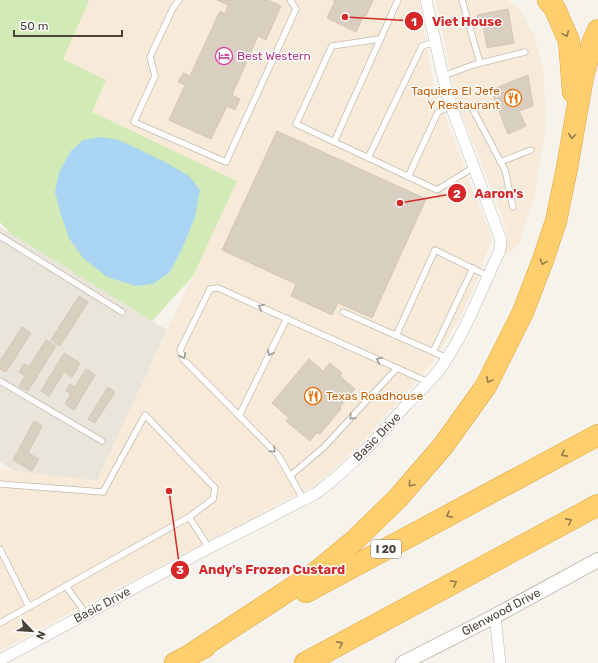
<svg xmlns="http://www.w3.org/2000/svg" width="598" height="663" font-family="Rubik,sans-serif">
<style>
.residential{fill:#eae5da}
.commercial{fill:#f7ead8}
.green{fill:#d2eab5;fill-rule:evenodd}
.water{fill:#a9d4f2}
.building{fill:#d8cfc1;stroke:#d3c7b4}
.lines{fill:none;stroke-linecap:round;stroke-linejoin:round}
.service-casing{stroke:#c2bbae;stroke-width:7}
.minor-casing{stroke:#c2bbae;stroke-width:12}
.tertiary-casing{stroke:#c2bbae;stroke-width:16}
.motorway-casing{stroke:#e0a43c;stroke-width:22}
.service{stroke:#fff;stroke-width:5.5}
.minor{stroke:#fff;stroke-width:11}
.tertiary{stroke:#fff;stroke-width:14}
.motorway{stroke:#ffcf6e;stroke-width:21}
.oneway{stroke:#937c4e}
.oneway2{stroke:#9c9892}
.labels{text-anchor:middle;dominant-baseline:central;stroke-width:3;stroke-linejoin:round;paint-order:stroke}
.shield{fill:#fff;stroke:#817c74;stroke-width:1}
.shield-label{font-size:11px;font-weight:bold;fill:#4b4439}
.hotel-label{font-size:12px;fill:#b23c85;stroke:#fff;text-anchor:start}
.food-label{font-size:12px;fill:#c56008;stroke:#fff;text-anchor:end}
.street-label{font-size:12px;fill:#4b4439;stroke:#fff}
.leader{fill:none;stroke:#d62828;stroke-width:1.5}
.callout-dot{fill:#d62828;stroke:#fff;stroke-width:1.5}
.mark-label{font-size:12px;text-anchor:middle;font-weight:bold;fill:#fff}
.callout-label{font-size:13px;text-anchor:middle;font-weight:bold;fill:#d62828;stroke:#fff;stroke-width:3;stroke-linejoin:round;paint-order:stroke}
</style>
<rect width="100%" height="100%" fill="#f6f3ec"/>
<path class="residential" d="M0,227l167,103 -70,151 -82,-10 -15,-9z"/>
<g class="commercial">
<path d="M86,0h333l15,89 58,150 -22,58 -16,31 -22,35 -67,76 -40,38 -9,8 -252,131 -64,35v-182l97,12 140,-300 -145,-69 14,-32 -44,-21 27,-57z"/>
<path d="M436,0h71l11,7 15,26 10,34 3,57 -11,68 -16,52 -15,12 2,-24 -6,-23 -43,-107z"/>
</g>
<path class="green" d="M0,0h86l3,1 -26,58 43,21 -14,32 145,69 -44,95 -41,45 -142,-88 -10,-11zM195,217l-12,30 -13,25 -17,12 -17,2z"/>
<path class="water" d="M101,137l18,3 46,22 24,14 11,14 -5,27 -12,30 -13,25 -17,12 -17,2 -29,-9 -24,-19 -14,-20 -8,-23 -6,-23 4,-20 12,-21 12,-11z"/>
<g class="building">
<path d="M217,0h51l13,6 -15,34 -8,-4 -26,59 8,4 -5,11 -8,-4 -16,33 -42,-19 16,-35 -7,-3 5,-9 7,3 30,-65 5,3 3,-9z"/>
<path d="M333,0h40l-7,16 -2,-1 -8,17 -29,-14 8,-17z"/>
<path d="M508,9l6,34 -27,5 -4,-23 -3,1 -3,-11z"/>
<path d="M528,75l5,31 -14,5 7,15 -18,8 -17,-44z"/>
<path d="M277,131l149,68 -54,119 -34,-15 -6,12 -41,-19 5,-12 -74,-34z"/>
<path d="M79,296l9,6 -28,44 -9,-6z"/>
<path d="M22,327l9,6 -25,39 -6,-3v-8z"/>
<path d="M46,340l10,6 -28,45 -9,-5 6,-10 -6,-4 5,-8 5,3z"/>
<path d="M64,353l16,10 -8,14 -8,-5 -15,24 -8,-5z"/>
<path d="M309,359l14,12 7,-8 12,10 -2,3 15,13 -15,18 1,2 -21,25 -3,-1 -7,8 -24,-20 3,-3 -17,-15z"/>
<path d="M86,369l9,6 -21,35 -9,-6 6,-10 -5,-3 4,-7 5,3z"/>
<path d="M108,387l7,5 -20,31 -7,-4z"/>
<path d="M34,421l8,5 -14,27 11,6 -7,12 -19,-11z"/>
</g>
<g class="lines">
<g class="service-casing">
<g id="service">
<path d="M179,0l-6,8 -23,49 5,19 -21,46 92,40 70,-153 -6,-9"/>
<path d="M462,0l18,63"/>
<path d="M380,39l-48,7 -36,78 141,66 37,-23"/>
<path d="M443,76l30,-11 52,-13"/>
<path d="M334,142l64,-142"/>
<path d="M368,158l54,-112 14,-4"/>
<path d="M500,162l31,-12"/>
<path d="M408,177l30,-65 13,-6h20l34,64 8,37"/>
<path d="M0,236l122,76"/>
<path d="M343,312l104,46"/>
<path d="M396,336l39,-86 53,26"/>
<path d="M433,352l40,-84"/>
<path d="M0,381l102,60"/>
<path d="M239,416l48,-98"/>
<path d="M290,476l34,-29 73,-79"/>
<path d="M0,484l103,8 42,-77 70,73 -2,11 -24,18 -189,106"/>
<path d="M304,500l-26,-45 -95,-96 -3,-9 30,-61 8,-1 210,94"/>
<path d="M189,517l20,31"/>
<path d="M0,549l29,58"/>
<path d="M66,586l20,28"/>
</g>
</g>
<g class="minor-casing">
<g id="minor">
<path d="M495,616l5,47"/>
<path d="M0,660l209,-112 106,-54c35,-25 64,-58 92,-90 12,-12 25,-24 35,-38 23,-33 37,-71 54,-107l4,-9 1,-10 -50,-134 -8,-30 -17,-76"/>
</g>
</g>
<g class="tertiary-casing">
<path id="tertiary" d="M403,663l92,-47 103,-56"/>
</g>
<g class="motorway-casing">
<g id="motorway">
<path d="M548,0l7,9 14,32 4,51"/>
<path d="M306,592l292,-157"/>
<path d="M193,653l122,-80 39,-32 44,-43 45,-52 43,-60 37,-74 20,-52 13,-39 11,-53 16,-92 10,-35 5,-11"/>
<path d="M175,663l30,-16"/>
<path d="M305,663l293,-158"/>
</g>
</g>
<use href="#service" class="service"/>
<use href="#minor" class="minor"/>
<use href="#tertiary" class="tertiary"/>
<use href="#motorway" class="motorway"/>
</g>
<defs><path id="oneway-chevron" d="M-2-3.5L2.5 0L-2 3.5" fill="none" stroke-width="1.6" stroke-linecap="round" stroke-linejoin="round"/></defs>
<g class="oneway">
<use href="#oneway-chevron" transform="translate(566 34) rotate(66)"/>
<use href="#oneway-chevron" transform="translate(572 136) rotate(98)"/>
<use href="#oneway-chevron" transform="translate(543 262) rotate(110)"/>
<use href="#oneway-chevron" transform="translate(489 380) rotate(118)"/>
<use href="#oneway-chevron" transform="translate(564 454) rotate(152)"/>
<use href="#oneway-chevron" transform="translate(411 484) rotate(131)"/>
<use href="#oneway-chevron" transform="translate(449 515) rotate(152)"/>
<use href="#oneway-chevron" transform="translate(569 521) rotate(-28)"/>
<use href="#oneway-chevron" transform="translate(454 583) rotate(-28)"/>
<use href="#oneway-chevron" transform="translate(340 644) rotate(-28)"/>
</g>
<g class="oneway2">
<use href="#oneway-chevron" transform="translate(261 307) rotate(-156)"/>
<use href="#oneway-chevron" transform="translate(270 353) rotate(116)"/>
<use href="#oneway-chevron" transform="translate(183 356) rotate(66)"/>
<use href="#oneway-chevron" transform="translate(379 360) rotate(-156)"/>
<use href="#oneway-chevron" transform="translate(352 417) rotate(133)"/>
<use href="#oneway-chevron" transform="translate(273 450) rotate(45)"/>
</g>
<defs>
<g id="hotel-ring" transform="scale(0.9)"><circle r="9.5" fill="#fff" stroke="#d1479c" stroke-width="1.5"/><path d="M-6-4.5h1.5V1H6V5H4.5V3h-9V5H-6ZM-4 0a1.8 1.8 0 1 1 3.6 0ZM.5 0V-2.5h3Q6-2.5 6 0Z" fill="#d1479c"/></g>
<g id="restaurant-ring" transform="scale(0.9)"><circle r="9.5" fill="#fff" stroke="#e8710a" stroke-width="1.5"/><path d="M-5-6h1v4h1v-4h1v4h1v-4h1v5L-1.5 .5V6h-2V.5L-5-1ZM5-6V6H3V1.5H1.5Q1.5-4 5-6Z" fill="#e8710a"/></g>
</defs>
<g fill-rule="evenodd">
<use href="#hotel-ring" x="224" y="56"/>
<use href="#restaurant-ring" x="513" y="98"/>
<use href="#restaurant-ring" x="313" y="396"/>
</g>
<g class="labels">
<rect class="shield" x="371" y="540" width="30" height="18" rx="3"/>
<g class="shield-label">
<text x="386" y="549">I 20</text>
</g>
<g class="hotel-label">
<text x="237" y="56">Best Western</text>
</g>
<g class="food-label">
<text x="500" y="91">Taquiera El Jefe<tspan x="500" dy="14">Y Restaurant</tspan></text>
<text x="326" y="396" text-anchor="start">Texas Roadhouse</text>
</g>
<g class="street-label">
<text transform="translate(377 437) rotate(-46)">Basic Drive</text>
<text transform="translate(102 605) rotate(-28)">Basic Drive</text>
<text transform="translate(501 612) rotate(-28)">Glenwood Drive</text>
</g>
</g>
<path class="leader" d="M345 17L414 21M400 203L457 193M169 491L180 570"/>
<g class="callout-dot">
<circle cx="345" cy="17" r="4"/>
<circle cx="400" cy="203" r="4"/>
<circle cx="169" cy="491" r="4"/>
<circle cx="414" cy="21" r="10"/>
<circle cx="457" cy="193" r="10"/>
<circle cx="180" cy="570" r="10"/>
</g>
<g class="mark-label">
<text x="414" y="26">1</text>
<text x="457" y="198">2</text>
<text x="180" y="574">3</text>
</g>
<g class="callout-label">
<text x="467" y="26">Viet House</text>
<text x="499" y="198">Aaron's</text>
<text x="272" y="574">Andy's Frozen Custard</text>
</g>
<g transform="translate(32 631) rotate(115)" stroke="#ffffff" stroke-width="3" paint-order="stroke">
<path d="M0-3L7 15L0 10L-7 15Z" fill="#4b4439"/>
<text y="-6" font-size="11" font-weight="bold" text-anchor="middle" fill="#4b4439">N</text>
</g>
<path d="M14 30v6h108v-6" fill="none" stroke="#4b4439" stroke-width="2"/>
<text x="20" y="30" font-size="12" fill="#4b4439" stroke="#ffffff" stroke-width="3" paint-order="stroke">50 m</text>
</svg>
